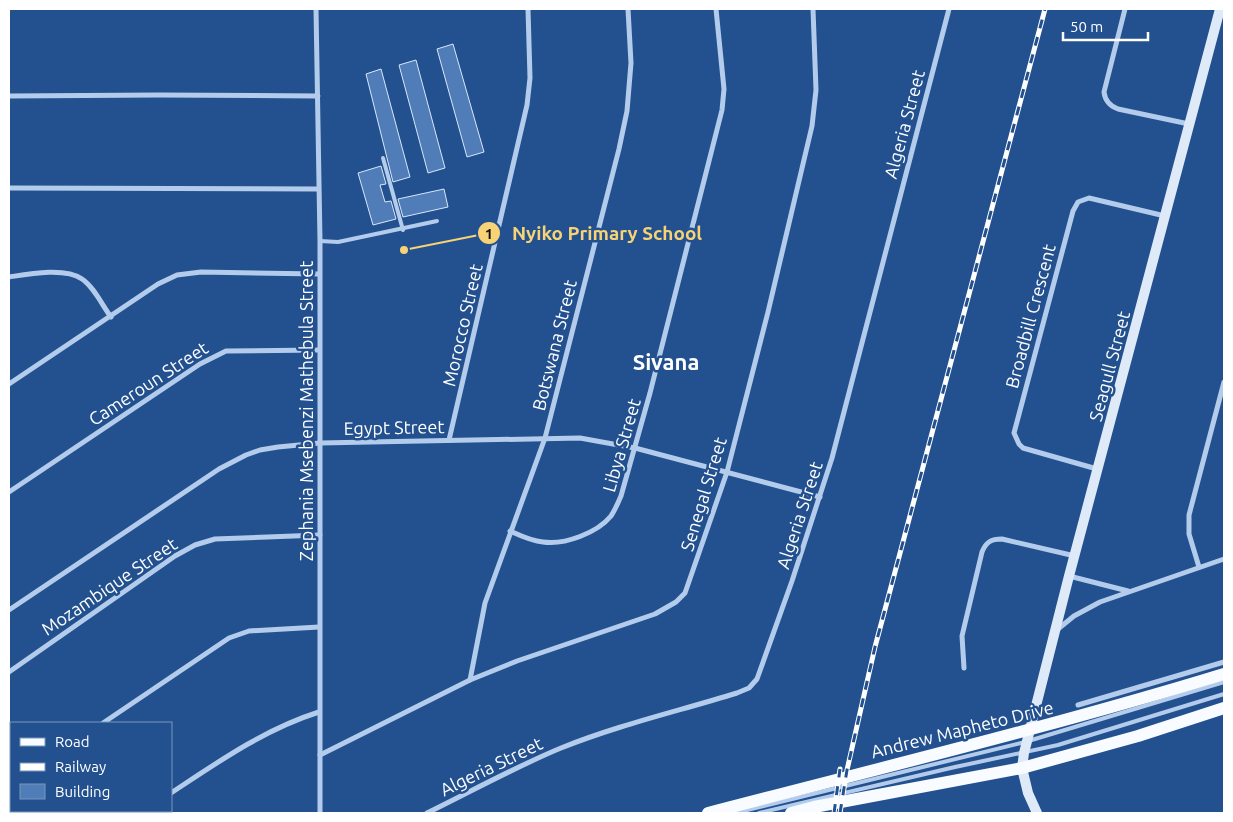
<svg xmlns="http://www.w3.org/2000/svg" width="1233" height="822" font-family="Ubuntu,sans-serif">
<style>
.building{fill:#507db8;stroke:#d8e7f9}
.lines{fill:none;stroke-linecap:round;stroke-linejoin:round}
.lane{stroke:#b3ccec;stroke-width:4}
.street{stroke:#b3ccec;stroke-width:5}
.secondary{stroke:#dfeaf9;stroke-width:10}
.primary{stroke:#f8fbff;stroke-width:12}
.rail-casing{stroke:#fff;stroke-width:5}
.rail{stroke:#23518f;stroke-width:3;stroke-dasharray:9;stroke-linecap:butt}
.labels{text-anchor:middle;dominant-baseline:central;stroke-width:5;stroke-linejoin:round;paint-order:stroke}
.street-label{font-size:18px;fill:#fff;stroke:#23518f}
.district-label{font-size:22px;font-weight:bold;fill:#fff;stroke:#23518f}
.leader{fill:none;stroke:#f7d376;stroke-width:2}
.callout-dot{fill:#f7d376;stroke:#23518f;stroke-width:2}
.mark-label{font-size:15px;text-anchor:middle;font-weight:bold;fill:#111}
.callout-label{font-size:19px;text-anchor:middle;font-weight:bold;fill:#f7d376;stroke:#23518f;stroke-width:5;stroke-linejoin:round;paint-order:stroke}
</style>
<rect width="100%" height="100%" fill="#23518f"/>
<g class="building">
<path d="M453,44l31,108 -17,5 -30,-108z"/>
<path d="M416,60l29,108 -17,5 -29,-108z"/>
<path d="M381,69l29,108 -17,5 -27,-108z"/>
<path d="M381,166l5,18 -6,1 5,17 6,-1 5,18 -23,6 -15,-52z"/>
<path d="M444,189l4,18 -45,10 -5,-18z"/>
</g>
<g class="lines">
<g class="lane">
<path d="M383,158l20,72"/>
<path d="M320,241l18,1 99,-21"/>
<path d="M735,813l290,-71 199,-60"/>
<path d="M759,813l196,-46 103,-22 166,-51"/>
</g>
<g class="street">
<path d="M316,9l4,232v572"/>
<path d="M1125,9l-21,83c1,9 6,14 14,17l71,15"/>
<path d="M9,96l149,-1 160,1"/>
<path d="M9,188l309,1"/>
<path d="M9,277c19,-3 56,-10 73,2 12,8 20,26 29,38"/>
<path d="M9,384l149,-100 19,-9 24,-3 118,2"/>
<path d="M449,440l78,-335 3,-27 -2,-69"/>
<path d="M1097,469l-74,-21 -4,-4 -5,-11 59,-222 5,-9 11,-4 76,18"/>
<path d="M9,492l191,-128 26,-13 93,-1"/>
<path d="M510,531c11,5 21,10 33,11 22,3 54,-9 68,-26 4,-6 7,-13 10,-20l29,-103 72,-283 2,-21 -8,-80"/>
<path d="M1199,567l-10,-33v-19l35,-133"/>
<path d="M1069,576l59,15"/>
<path d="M9,610l210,-141 27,-14 14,-5 18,-3 42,-4 260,-5 55,10 185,49"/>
<path d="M1058,629l16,-13 26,-14 124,-43"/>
<path d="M964,668l-2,-32 20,-84c4,-10 9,-13 20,-13l73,17"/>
<path d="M9,672l166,-116 20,-11 20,-6 105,-4"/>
<path d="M470,680l15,-77 60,-165 74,-289 8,-38 4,-48 -3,-54"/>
<path d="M1078,705l146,-43"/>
<path d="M103,723l126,-85 20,-7 70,-4"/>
<path d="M320,755l150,-75 47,-19 138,-47 21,-12 9,-9 42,-121 41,-160 44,-186 4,-36 -3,-81"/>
<path d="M9,787l2,-1"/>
<path d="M171,793c47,-31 94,-64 148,-81"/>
<path d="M141,813l4,-2"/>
<path d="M427,813c45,-22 88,-46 134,-65 57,-23 118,-37 176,-55l12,-5 8,-9 35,-98 40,-123 117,-449"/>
</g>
<path class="secondary" d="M1037,813l-9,-20 -6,-25 2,-15 45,-177 151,-567"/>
<g class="primary">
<path d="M708,813c172,-45 346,-87 516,-139"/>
<path d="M791,813l23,-6 208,-39 116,-32 86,-28"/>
</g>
<g class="rail-casing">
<g id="rail">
<path d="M834,813l6,-44"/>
<path d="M840,813l7,-43 28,-123 170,-638"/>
</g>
</g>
<use href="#rail" class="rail"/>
</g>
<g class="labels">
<g class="street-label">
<text transform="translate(904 124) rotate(-75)">Algeria Street</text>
<text transform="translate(1030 316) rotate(-75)">Broadbill Crescent</text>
<text transform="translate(462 325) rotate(-77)">Morocco Street</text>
<text transform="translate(554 345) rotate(-76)">Botswana Street</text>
<text transform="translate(1109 366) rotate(-75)">Seagull Street</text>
<text transform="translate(148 383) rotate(-33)">Cameroun Street</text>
<text transform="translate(306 411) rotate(-90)">Zephania Msebenzi Mathebula Street</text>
<text transform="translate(394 427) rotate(-1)">Egypt Street</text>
<text transform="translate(621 445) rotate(-74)">Libya Street</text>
<text transform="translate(703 494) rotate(-73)">Senegal Street</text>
<text transform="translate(799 515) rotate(-72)">Algeria Street</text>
<text transform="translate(109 586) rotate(-34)">Mozambique Street</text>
<text transform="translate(962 729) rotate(-14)">Andrew Mapheto Drive</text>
<text transform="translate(491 766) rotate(-26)">Algeria Street</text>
</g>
<g class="district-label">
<text x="666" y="361">Sivana</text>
</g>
</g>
<path class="leader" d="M404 250L489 233"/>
<g class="callout-dot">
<circle cx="404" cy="250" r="5"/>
<circle cx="489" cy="233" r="12"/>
</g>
<g class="mark-label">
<text x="489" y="239">1</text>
</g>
<g class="callout-label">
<text x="607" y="240">Nyiko Primary School</text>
</g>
<rect width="1233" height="822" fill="none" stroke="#ffffff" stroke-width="20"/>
<rect x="10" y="722" width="162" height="90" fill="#23518f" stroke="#7b97bc"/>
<rect x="20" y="738" width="25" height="8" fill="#f8fbff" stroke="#7b97bc"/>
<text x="55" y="747" font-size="15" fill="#ffffff">Road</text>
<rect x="20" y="763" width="25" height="8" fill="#ffffff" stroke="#7b97bc"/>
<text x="55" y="772" font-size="15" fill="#ffffff">Railway</text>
<rect x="20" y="784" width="25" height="15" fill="#507db8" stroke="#7b97bc"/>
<text x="55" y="797" font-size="15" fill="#ffffff">Building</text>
<path d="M1063 32v8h85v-8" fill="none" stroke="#ffffff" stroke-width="2.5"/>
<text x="1070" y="32" font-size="15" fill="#ffffff" stroke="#23518f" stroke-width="4" paint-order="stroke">50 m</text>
</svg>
